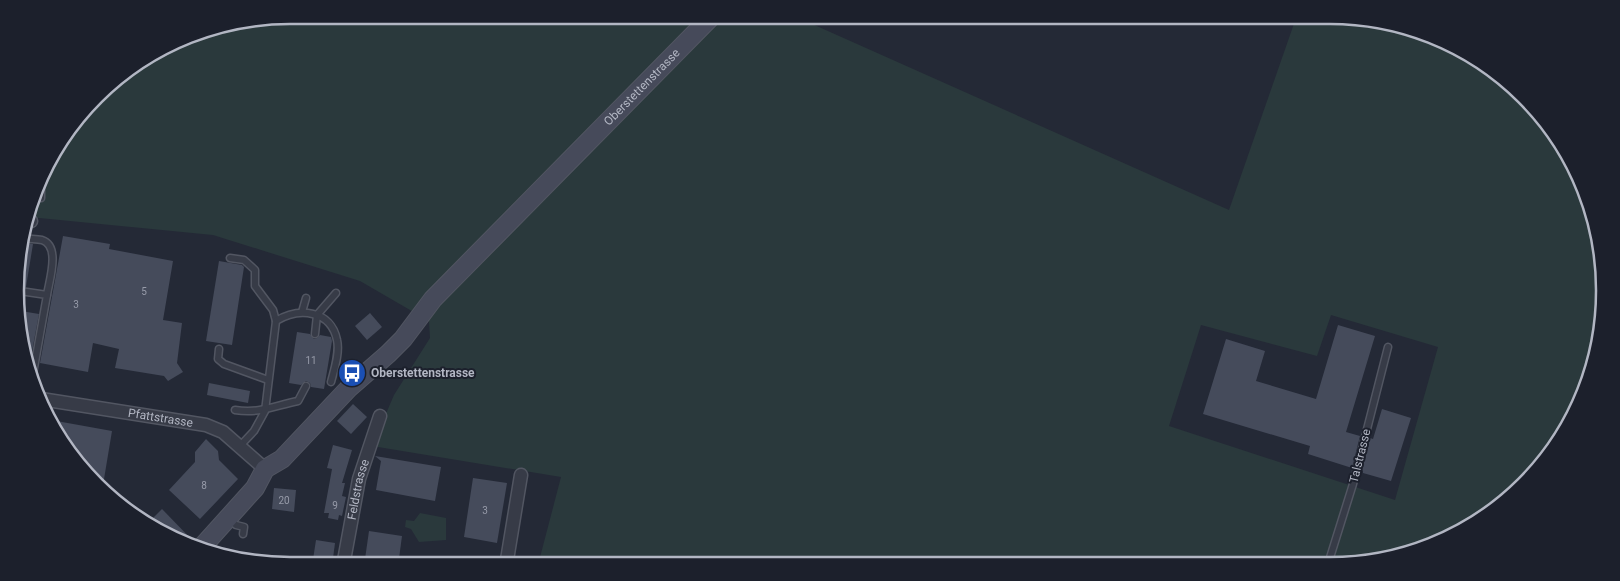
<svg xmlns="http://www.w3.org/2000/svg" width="1620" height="581" font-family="Roboto,sans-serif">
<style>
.green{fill:#2a393c;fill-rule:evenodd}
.building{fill:#454b5b}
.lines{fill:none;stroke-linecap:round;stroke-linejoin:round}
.lane-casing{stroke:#525662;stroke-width:9}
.street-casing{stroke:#525662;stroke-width:15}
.secondary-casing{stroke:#525662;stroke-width:20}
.lane{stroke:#373b47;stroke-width:6}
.street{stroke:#373b47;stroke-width:12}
.secondary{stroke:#464a5a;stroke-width:18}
.labels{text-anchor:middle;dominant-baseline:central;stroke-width:4;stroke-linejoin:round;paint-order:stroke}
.number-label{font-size:10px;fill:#979ba9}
.street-label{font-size:12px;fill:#b2b6c3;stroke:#1c202c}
.poi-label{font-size:12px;font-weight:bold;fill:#b2b6c3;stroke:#1c202c;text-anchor:start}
.rim{fill:none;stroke:#b2b6c3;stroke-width:2.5}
</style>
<rect width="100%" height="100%" fill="#242936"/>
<g class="green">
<path d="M291,15h501l437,195 68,-195h32l72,9 96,48 71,81 35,101 -7,108 -28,67 -57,68 -60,41 -85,26 -828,1 23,-88 -189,-31 22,-51 36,-57 -1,-17 -69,-40 -147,-46 -184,-18 15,-49 65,-84 76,-48zM1331,315l107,32 -43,153 -226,-74 32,-101 116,31z"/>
<path d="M420,513l26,5v22l-27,2 -8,-13 -6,-2 1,-7 8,1z"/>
</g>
<g class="building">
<path d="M63,236l47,8 -1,5 64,12 -10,59 19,3 -5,40 6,9 -15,9 -4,-5 -49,-8 4,-19 -26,-6 -5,29 -48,-9z"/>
<path d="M21,242l12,2 -7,43 -7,-1 -2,-31z"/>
<path d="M219,261l23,4 2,2 -12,78 -26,-4z"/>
<path d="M21,311l18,3 -9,48 -6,-1z"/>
<path d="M370,313l12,14 -15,13 -12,-14z"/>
<path d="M1338,325l37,11 -29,96 14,4 -8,32 -44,-14 2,-8 -107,-32 23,-75 39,12 -9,30 60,18z"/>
<path d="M297,332l13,2 4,5 3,-1 3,-3 11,2 1,4 -8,48 -13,-2 -1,-4 -4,-2 -5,4 -12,-2z"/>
<path d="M209,383l41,8 -2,12 -41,-8z"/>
<path d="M353,404l14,13 -16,17 -14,-13z"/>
<path d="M1382,409l29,9 -20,63 -28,-8v-2l-1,-1 8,-32 3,1z"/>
<path d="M51,420l61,11 -9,54 -41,-41z"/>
<path d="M206,439l12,12 1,9 19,19 -38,40 -31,-29 26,-28v-10z"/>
<path d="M333,445l19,5 -10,33h3l-3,13 4,1 -4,19 -3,-1 -1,5 -10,-2 1,-5h-5l8,-44 -5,-1z"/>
<path d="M375,456l66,11 -6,34 -59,-11 5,-29z"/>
<path d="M473,478l34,5 -10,60 -33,-6z"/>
<path d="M274,488l22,2 -2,22 -22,-3z"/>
<path d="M162,509l31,32 -2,3 -44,-20z"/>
<path d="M369,531l33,5 -4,30h-34z"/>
<path d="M316,540l19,3 -3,23h-20z"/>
</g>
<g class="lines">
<g class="lane-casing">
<g id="lane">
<path d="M35,198h6v-22"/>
<path d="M23,238c6,1 13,1 19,2 19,6 7,41 5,55"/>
<path d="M230,258l14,2 11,10v16l18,24 3,11"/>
<path d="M20,291l27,4 -15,84"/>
<path d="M302,312l4,-14"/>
<path d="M315,334l2,-19 19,-22"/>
<path d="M219,349l-1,10 6,5 44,16"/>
<path d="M235,410c24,4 39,-4 63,-9l8,-15"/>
<path d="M239,447l15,-16 11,-20 11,-90c23,-14 55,-11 61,19 3,13 -3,30 -6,42"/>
<path d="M229,519l7,6 8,2 -1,7"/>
<path d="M1328,564l25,-80 35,-137"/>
</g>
</g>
<g class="street-casing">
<g id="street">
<path d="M28,221h3"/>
<path id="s1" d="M41,399l165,26 17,7 42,37"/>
<path id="s2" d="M343,566l16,-87 21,-63"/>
<path d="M506,566l15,-91"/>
</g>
</g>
<g class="secondary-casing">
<g id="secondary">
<path id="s3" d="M201,548l54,-60 10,-19 17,-10 67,-71 39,-34 15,-15 30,-40 280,-284"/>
</g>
</g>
<use href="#lane" class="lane"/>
<use href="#street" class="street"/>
<use href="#secondary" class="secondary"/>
</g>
<defs>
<g id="bus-disc" transform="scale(1.4375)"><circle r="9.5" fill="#1a4fb4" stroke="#1c202c"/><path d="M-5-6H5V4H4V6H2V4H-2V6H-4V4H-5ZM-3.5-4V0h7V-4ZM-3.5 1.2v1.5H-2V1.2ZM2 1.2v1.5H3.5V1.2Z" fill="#fff"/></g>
</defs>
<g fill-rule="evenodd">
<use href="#bus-disc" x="352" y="373"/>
</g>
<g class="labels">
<g class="number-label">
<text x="144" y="291">5</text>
<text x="76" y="304">3</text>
<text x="311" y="360">11</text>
<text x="204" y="485">8</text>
<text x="284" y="500">20</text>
<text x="335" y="505">9</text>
<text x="485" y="510">3</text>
</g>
<g class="street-label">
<text stroke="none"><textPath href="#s3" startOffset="640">Oberstettenstrasse</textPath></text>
<text stroke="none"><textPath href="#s1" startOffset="121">Pfattstrasse</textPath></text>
<text transform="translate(1360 456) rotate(-76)">Talstrasse</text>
<text stroke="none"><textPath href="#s2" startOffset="78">Feldstrasse</textPath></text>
</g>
<g class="poi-label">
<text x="371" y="373">Oberstettenstrasse</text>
</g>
</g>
<path d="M0 0H1620V581H0ZM290 24H1330A266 266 0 0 1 1596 290V291A266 266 0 0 1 1330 557H290A266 266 0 0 1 24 291V290A266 266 0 0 1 290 24Z" fill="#1c202c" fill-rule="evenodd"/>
<path class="rim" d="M290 24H1330A266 266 0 0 1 1596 290V291A266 266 0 0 1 1330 557H290A266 266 0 0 1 24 291V290A266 266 0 0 1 290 24Z"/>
</svg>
